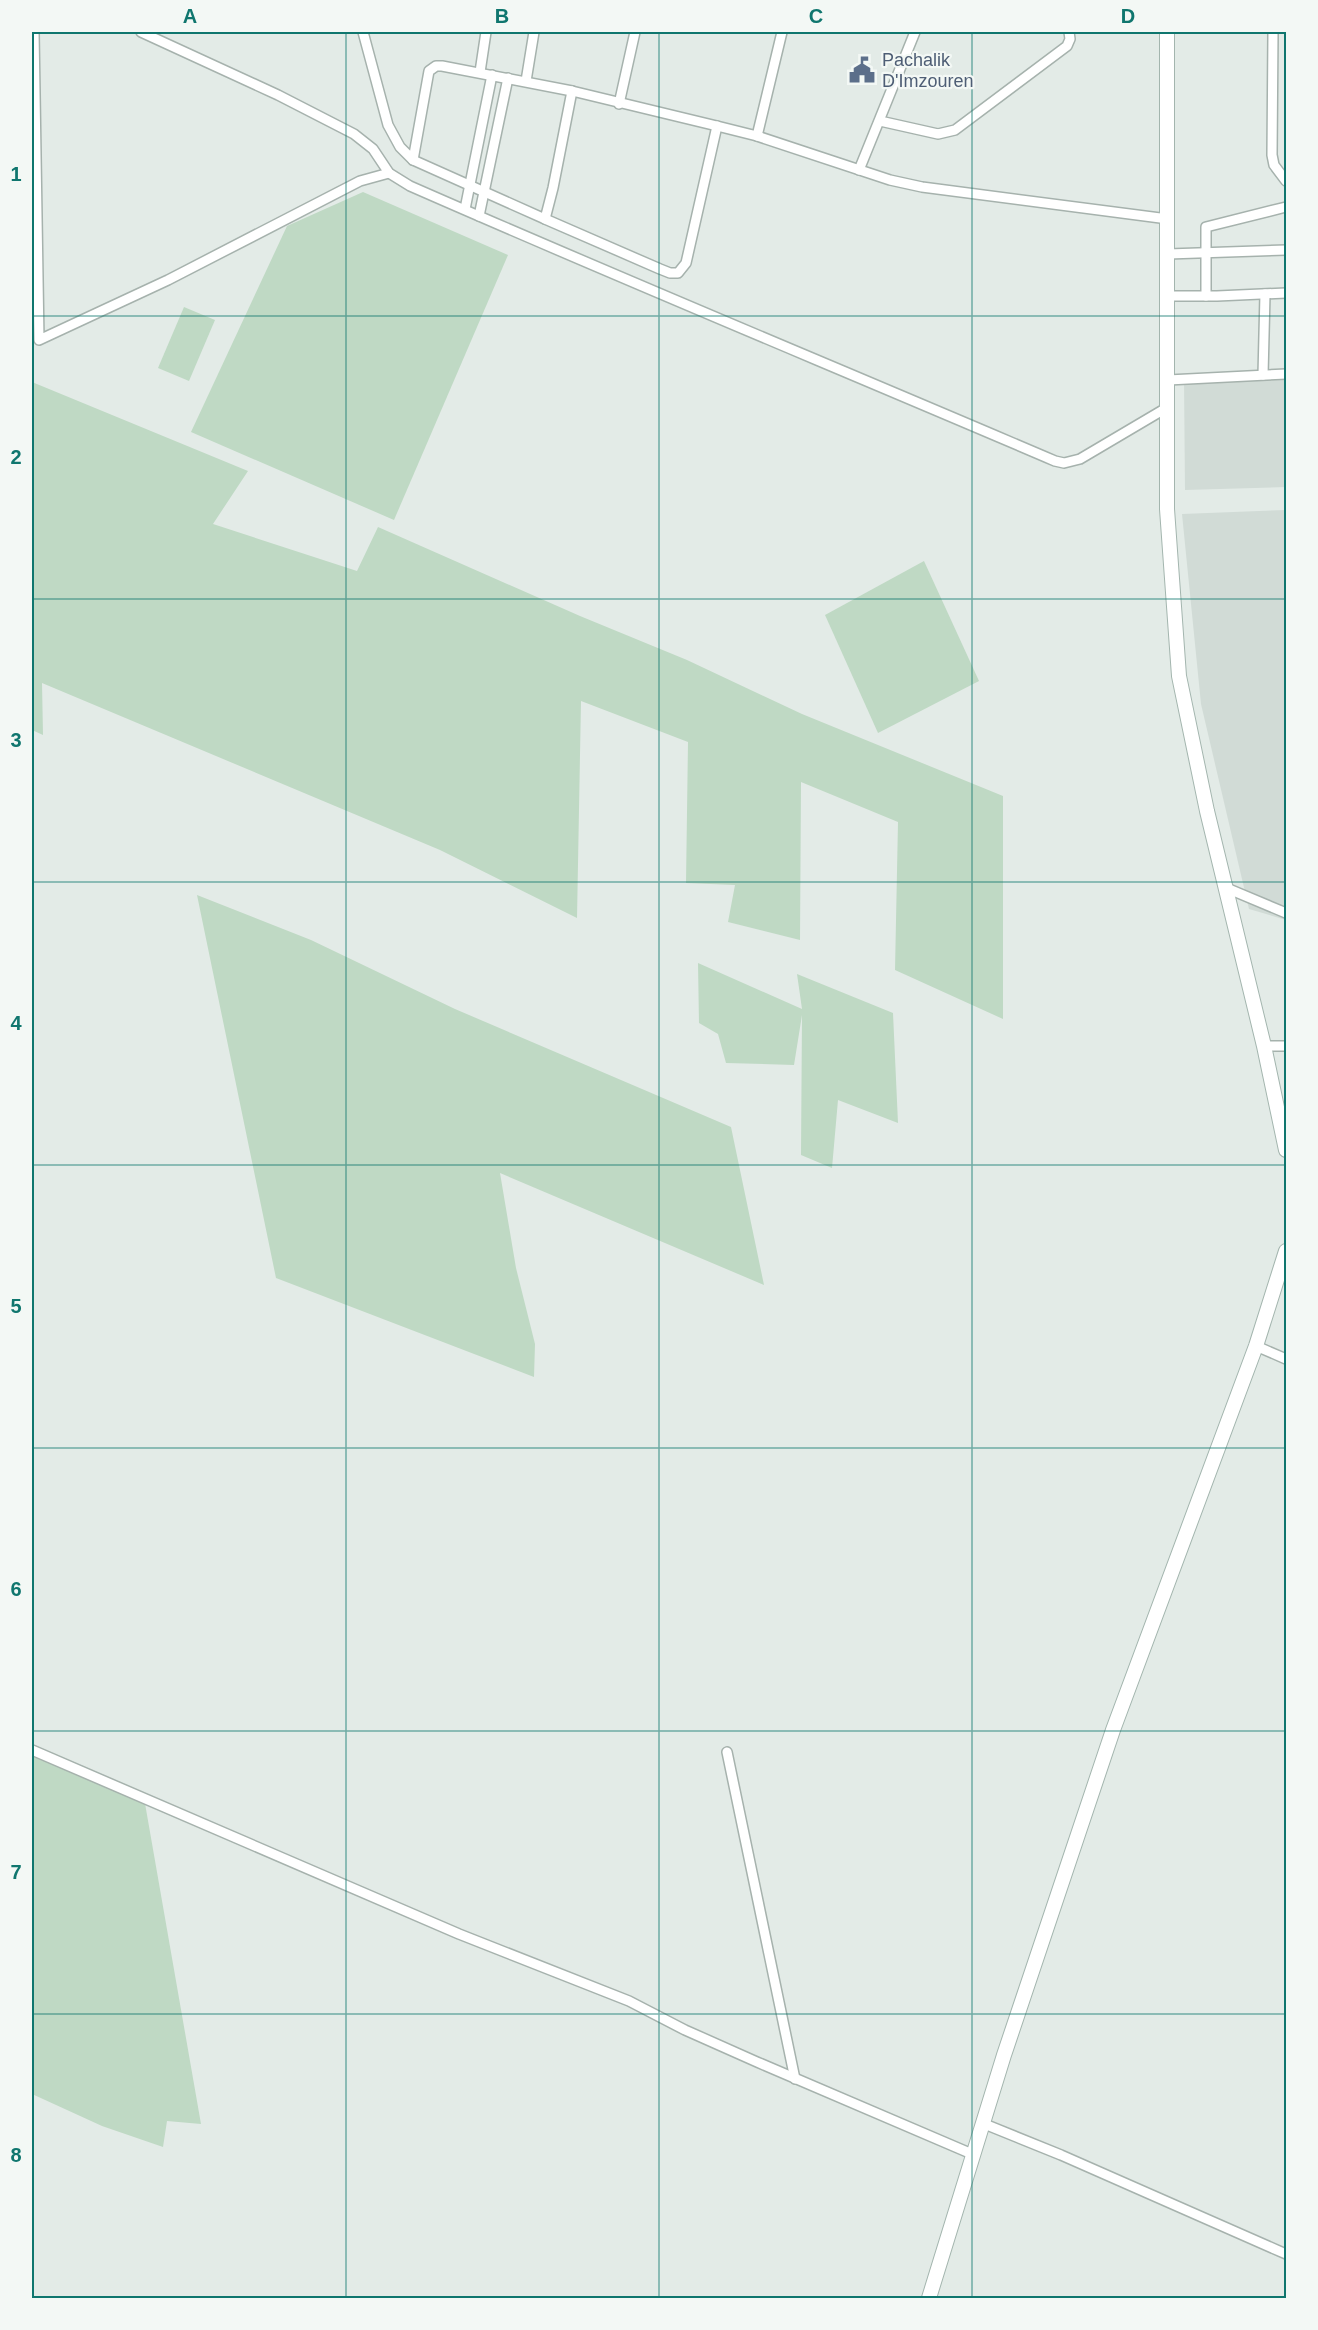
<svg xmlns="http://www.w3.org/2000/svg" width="1318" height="2330" font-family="Arial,sans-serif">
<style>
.built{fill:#d1dbd6}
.green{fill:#bfd9c4}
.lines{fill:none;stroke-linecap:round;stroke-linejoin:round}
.street-casing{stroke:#a6b2ad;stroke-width:12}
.secondary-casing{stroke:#a3b5ae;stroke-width:16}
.street{stroke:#fff;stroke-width:9}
.secondary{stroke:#fff;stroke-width:14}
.grid{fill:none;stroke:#0f766e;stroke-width:1.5;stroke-opacity:0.55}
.labels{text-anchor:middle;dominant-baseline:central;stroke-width:4.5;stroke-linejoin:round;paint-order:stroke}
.service-label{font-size:18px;fill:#4e5e75;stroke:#f3f8f5;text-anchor:start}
.neatline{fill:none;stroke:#0f766e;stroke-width:2}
.grid-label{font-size:20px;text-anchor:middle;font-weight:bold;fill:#0f766e}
</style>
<rect width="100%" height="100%" fill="#e3ebe7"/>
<g class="built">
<path d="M1286,370v117l-101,3 -1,-110z"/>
<path d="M1286,510v410l-37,-11 -48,-205 -19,-190z"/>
</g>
<g class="green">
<path d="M363,192l145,63 -114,265 -203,-88 96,-206z"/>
<path d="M184,307l31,13 -26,61 -31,-13z"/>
<path d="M32,382l216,89 -35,53 144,47 21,-44 202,89 107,44 115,54 201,82v223l-108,-49 3,-148 -97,-40 -1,158 -72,-18 7,-37 -49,-2 2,-141 -107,-41 -4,217 -137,-68 -398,-167 1,52 -11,-5z"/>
<path d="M924,561l55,120 -101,52 -53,-118z"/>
<path d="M197,895l114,45 144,69 276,118 33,158 -264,-112 16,95 19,76 -1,33 -258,-99z"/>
<path d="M698,963l104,46 -5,-35 96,39 5,110 -60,-23 -6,68 -31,-13 1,-140 -8,50 -68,-2 -8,-29 -19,-11z"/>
<path d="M32,1744l111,48 58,332 -34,-3 -4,26 -61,-21 -70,-32z"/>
</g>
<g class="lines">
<g class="street-casing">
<g id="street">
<path d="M34,32l5,308 129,-60 192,-99 29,-8"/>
<path d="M141,32l137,63 76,39 19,15 16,24 21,13c214,94 430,183 645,275l9,2 16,-4 88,-52"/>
<path d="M363,32l25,93 12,22 13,13 132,59 8,-31 19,-97"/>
<path d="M1273,32l-1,123 2,10 12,16"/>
<path d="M480,72l6,-40"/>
<path d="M526,81l8,-49"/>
<path d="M619,104l16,-72"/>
<path d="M880,121l58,13 17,-4 112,-84 3,-7 -1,-7"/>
<path d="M757,136l25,-104"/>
<path d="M413,160l16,-89 7,-5h6l130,25 145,35 40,10 133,44 32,7 246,32"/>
<path d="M859,170l56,-138"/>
<path d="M465,209l27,-134"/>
<path d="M479,216l29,-138"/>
<path d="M545,219l115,50 10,4h8l8,-10 31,-137"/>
<path d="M1168,254l118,-4"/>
<path d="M1168,296h49l69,-3"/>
<path d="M1206,296v-69l80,-20"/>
<path d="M1263,375l2,-81"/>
<path d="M1168,380l118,-6"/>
<path d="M1224,887l62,26"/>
<path d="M1264,1046h22"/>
<path d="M1256,1346l30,13"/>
<path d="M32,1750l427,184 170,67 56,29 72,32 215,92"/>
<path d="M727,1752l68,327"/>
<path d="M982,2123l79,32 225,99"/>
</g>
</g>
<g class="secondary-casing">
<g id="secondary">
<path d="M1167,32v477l12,167 28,135 57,235 22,104"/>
<path d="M929,2298l75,-243 109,-325 143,-384 30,-95"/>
</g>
</g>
<use href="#street" class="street"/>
<use href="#secondary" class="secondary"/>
</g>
<path class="grid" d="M346,32v2266M659,32v2266M972,32v2266M32,316h1254M32,599h1254M32,882h1254M32,1165h1254M32,1448h1254M32,1731h1254M32,2014h1254"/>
<defs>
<g id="civic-bare" transform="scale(2.07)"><path d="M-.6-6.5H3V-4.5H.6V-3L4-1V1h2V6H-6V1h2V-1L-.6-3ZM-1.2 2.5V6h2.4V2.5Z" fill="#5c6f8a" stroke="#f3f8f5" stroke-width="2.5" paint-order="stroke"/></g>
</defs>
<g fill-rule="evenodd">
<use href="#civic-bare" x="862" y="70"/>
</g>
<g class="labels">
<g class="service-label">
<text x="882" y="60">Pachalik<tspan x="882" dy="21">D'Imzouren</tspan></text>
</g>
</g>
<rect width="1318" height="2330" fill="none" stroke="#f3f8f5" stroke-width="66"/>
<rect x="33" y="33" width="1252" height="2264" class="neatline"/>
<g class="grid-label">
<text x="190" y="23">A</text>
<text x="502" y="23">B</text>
<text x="816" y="23">C</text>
<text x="1128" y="23">D</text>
<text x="16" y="181">1</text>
<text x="16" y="464">2</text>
<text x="16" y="747">3</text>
<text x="16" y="1030">4</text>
<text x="16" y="1313">5</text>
<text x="16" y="1596">6</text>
<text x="16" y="1879">7</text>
<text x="16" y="2162">8</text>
</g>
</svg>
